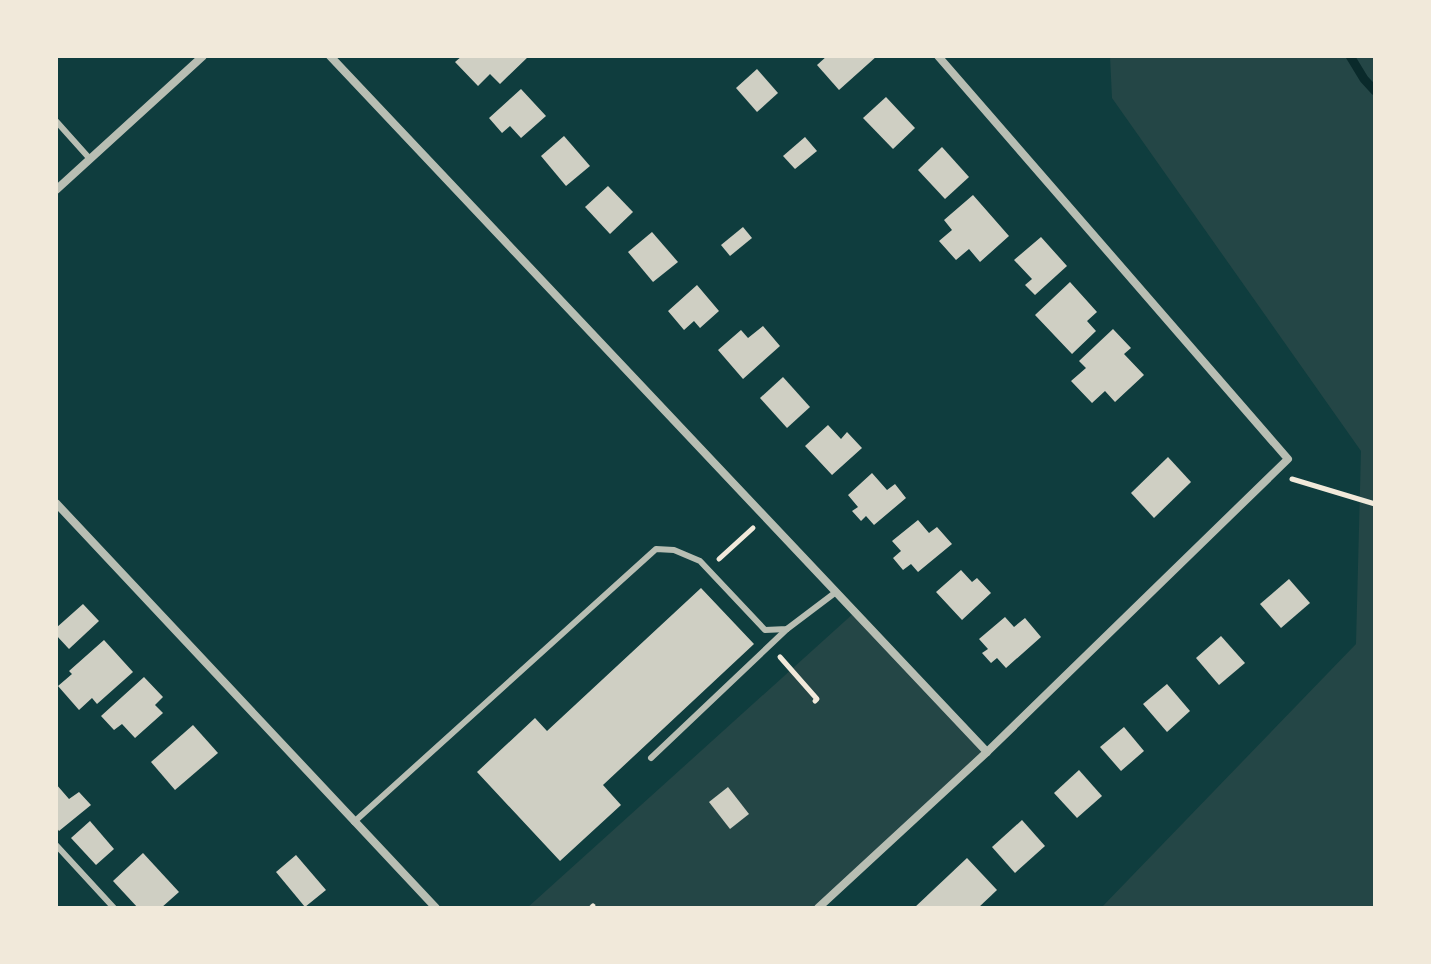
<svg xmlns="http://www.w3.org/2000/svg" width="1431" height="964" font-family="Commissioner,sans-serif">
<style>
.green{fill:#244646}
.lines{fill:none;stroke-linecap:round;stroke-linejoin:round}
.stream{stroke:#0a2a2b;stroke-width:9}
.building{fill:#cfcfc3}
.path{stroke:#f1e9da;stroke-width:5}
.service{stroke:#b8beb3;stroke-width:6}
.minor{stroke:#b8beb3;stroke-width:8}
</style>
<rect width="100%" height="100%" fill="#0f3d3e"/>
<g class="green">
<path d="M1110,56h265v852h-274l255,-264 5,-193 -249,-353z"/>
<path d="M855,612l132,140 -169,156h-291z"/>
</g>
<g class="lines">
<path class="stream" d="M1350,56l14,23 11,12"/>
</g>
<g class="building">
<path d="M462,56h67l-29,28 -10,-10 -12,12 -23,-24z"/>
<path d="M827,56h50l-38,34 -22,-25z"/>
<path d="M757,69l21,24 -21,19 -21,-24z"/>
<path d="M521,89l25,27 -25,22 -11,-12 -8,7 -13,-15z"/>
<path d="M886,97l29,31 -22,21 -30,-31z"/>
<path d="M564,136l26,30 -24,20 -25,-30z"/>
<path d="M805,137l12,14 -22,18 -12,-13z"/>
<path d="M942,147l27,30 -24,22 -27,-29z"/>
<path d="M608,186l25,26 -23,22 -25,-27z"/>
<path d="M973,195l36,41 -29,26 -11,-13 -13,11 -17,-19 13,-11 -8,-10z"/>
<path d="M743,227l9,11 -22,18 -9,-11z"/>
<path d="M652,232l26,30 -25,20 -25,-30z"/>
<path d="M1041,237l26,29 -32,29 -10,-10 7,-6 -18,-19z"/>
<path d="M1070,282l27,30 -10,9 9,10 -24,23 -37,-39z"/>
<path d="M697,285l22,26 -19,17 -6,-7 -10,9 -16,-19z"/>
<path d="M763,326l17,20 -37,33 -25,-29 23,-20 7,8z"/>
<path d="M1113,329l18,19 -7,6 20,21 -29,27 -10,-11 -13,12 -21,-22 15,-13 -7,-7z"/>
<path d="M783,377l27,30 -23,21 -27,-30z"/>
<path d="M828,425l13,14 6,-7 15,16 -30,27 -27,-29z"/>
<path d="M1168,457l23,25 -37,36 -23,-25z"/>
<path d="M872,473l15,17 8,-6 11,14 -32,27 -8,-9 -5,5 -9,-10 6,-4 -10,-12z"/>
<path d="M918,520l11,13 8,-6 15,17 -34,28 -7,-8 -8,6 -10,-12 8,-7 -9,-10z"/>
<path d="M961,570l11,12 5,-4 14,15 -29,27 -26,-28z"/>
<path d="M1289,579l21,24 -29,25 -21,-24z"/>
<path d="M701,588l53,56 -151,141 18,20 -61,56 -83,-89 58,-54 12,13z"/>
<path d="M83,604l16,17 -30,28 -13,-14v-7z"/>
<path d="M1005,617l9,10 11,-9 16,19 -35,31 -9,-10 -6,5 -9,-10 6,-4 -9,-10z"/>
<path d="M1221,636l24,27 -26,22 -23,-27z"/>
<path d="M104,640l29,32 -36,32 -5,-6 -13,12 -21,-24 14,-12 -3,-3z"/>
<path d="M144,677l19,20 -8,8 8,8 -28,25 -13,-14 -8,6 -13,-14z"/>
<path d="M1167,684l23,27 -23,21 -24,-28z"/>
<path d="M193,725l25,28 -43,37 -24,-28z"/>
<path d="M1124,727l20,24 -23,20 -21,-24z"/>
<path d="M1079,770l23,26 -25,22 -23,-25z"/>
<path d="M56,784l13,15 10,-7 12,13 -32,26 -3,-4z"/>
<path d="M728,787l21,27 -19,15 -21,-27z"/>
<path d="M1022,820l23,26 -30,27 -23,-26z"/>
<path d="M90,821l24,28 -18,16 -25,-27z"/>
<path d="M143,853l36,39 -18,16h-23l-25,-27z"/>
<path d="M296,855l30,35 -21,17 -29,-35z"/>
<path d="M967,858l30,32 -19,18h-64z"/>
</g>
<g class="lines">
<g class="path">
<path d="M1292,479l83,25"/>
<path d="M719,559l34,-31"/>
<path d="M780,657l37,42 -2,2"/>
<path d="M591,908l2,-2"/>
</g>
<g class="service">
<path d="M56,121l34,38"/>
<path d="M651,758l136,-129"/>
<path d="M354,822l302,-273 18,1 26,11 65,69 22,-1 49,-37"/>
<path d="M56,845l58,63"/>
</g>
<g class="minor">
<path d="M330,56l657,696"/>
<path d="M56,190l147,-134"/>
<path d="M56,503l380,405"/>
<path d="M818,908l169,-156 301,-293 -350,-403"/>
</g>
</g>
<rect width="1431" height="964" fill="none" stroke="#f1e9da" stroke-width="116"/>
</svg>
